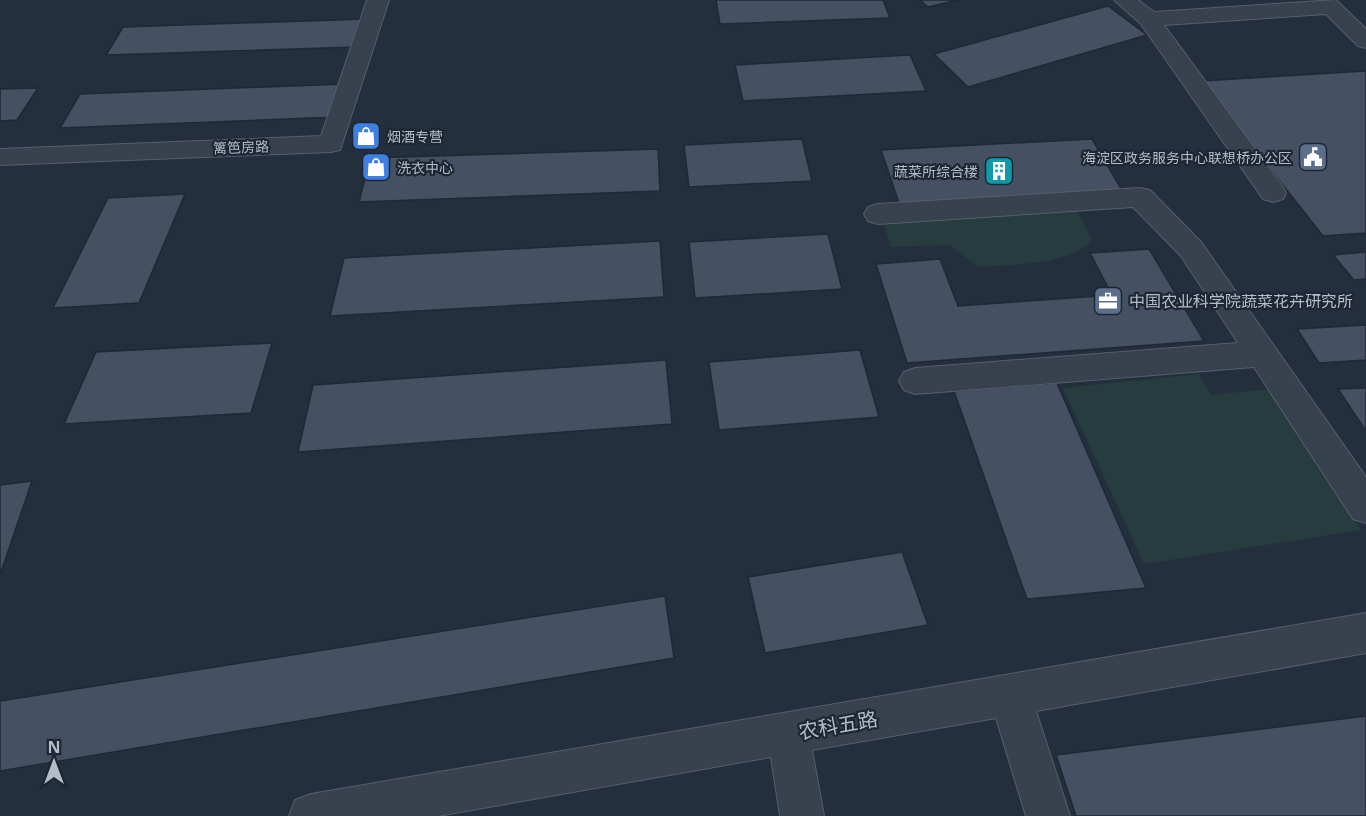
<svg xmlns="http://www.w3.org/2000/svg" width="1366" height="816" font-family="'Open Sans','Noto Sans SC',sans-serif">
<style>
.green{fill:#263c3f}
.building{fill:#455162;stroke:#1f2835;stroke-width:1.5}
.lines{fill:none;stroke-linecap:round;stroke-linejoin:round}
.minor-casing{stroke:#565f6c;stroke-width:2}
.minor{fill:#38414e;fill-rule:evenodd}
.labels{text-anchor:middle;dominant-baseline:central;stroke-width:4.5;stroke-linejoin:round;paint-order:stroke}
.far-poi-label{font-size:14px;fill:#b4bcc9;stroke:#1d2633;text-anchor:start}
.far-street-label{font-size:14px;fill:#b4bcc9;stroke:#1d2633}
.poi-label{font-size:16px;fill:#b4bcc9;stroke:#1d2633;text-anchor:start}
.near-street-label{font-size:20px;fill:#b4bcc9;stroke:#1d2633}
</style>
<rect width="100%" height="100%" fill="#242f3e"/>
<g class="green">
<path d="M1077,210l15,30c-21,25 -83,25 -114,27l-28,-22 -59,2 -8,-25z"/>
<path d="M1199,374l12,21 58,-6 92,141 -217,34 -81,-176z"/>
</g>
<g class="building">
<path d="M716,0h167l7,18 -170,6z"/>
<path d="M920,0h38l-30,7z"/>
<path d="M1108,6l39,29 -179,52 -34,-33z"/>
<path d="M366,19l-9,28 -251,8 17,-28z"/>
<path d="M910,55l16,36 -183,10 -8,-36z"/>
<path d="M1366,71v162l-43,3 -122,-155z"/>
<path d="M345,84l-10,33 -275,11 20,-34z"/>
<path d="M38,88l-21,32 -17,1v-32z"/>
<path d="M802,139l10,42 -123,6 -5,-42z"/>
<path d="M1092,139l31,53 -224,11 -18,-53z"/>
<path d="M658,149l2,42 -301,11 11,-44z"/>
<path d="M185,194l-46,109 -86,5 55,-110z"/>
<path d="M828,234l14,55 -147,9 -6,-56z"/>
<path d="M660,241l4,56 -334,19 14,-58z"/>
<path d="M1149,249l55,92 -297,22 -31,-99 64,-5 18,47 154,-11 -22,-42z"/>
<path d="M1366,252v27l-12,1 -21,-25z"/>
<path d="M1366,325v35l-47,3 -22,-34z"/>
<path d="M272,343l-21,70 -187,11 32,-72z"/>
<path d="M860,350l19,67 -160,13 -10,-68z"/>
<path d="M666,360l6,64 -374,28 15,-67z"/>
<path d="M1057,383l89,205 -119,11 -73,-208z"/>
<path d="M1366,388v43l-28,-42z"/>
<path d="M32,481l-32,94v-90z"/>
<path d="M902,552l26,73 -163,28 -17,-76z"/>
<path d="M665,596l9,62 -674,113v-70z"/>
<path d="M1366,716v100h-290l-20,-61z"/>
</g>
<g class="lines">
<g class="minor-casing">
<g id="minor">
<path d="M367,0h22l-49,150 -9,2 -331,13v-16l321,-13z"/>
<path d="M1114,0h24l16,12 182,-12 30,29v19l-8,-2 -32,-32 -162,11 119,162 3,6 -3,6 -10,3 -10,-3 -122,-175z"/>
<path d="M1140,188l10,2 51,52 165,235v46l-13,-4 -99,-152 -339,27 -11,-4 -5,-9 5,-9 11,-4 323,-25 -57,-87 -48,-49 -255,17 -10,-3 -4,-7 4,-7 10,-3z"/>
<path d="M1366,613v40l-330,58 34,105h-44l-30,-98 -184,32 12,66h-44l-9,-59 -333,59h-149l6,-16 16,-6z"/>
</g>
</g>
<use href="#minor" class="minor"/>
</g>
<defs>
<g id="shop-square" transform="scale(1.5)"><rect x="-9" y="-9" width="18" height="18" rx="4" fill="#3f7fe0" stroke="#1d2633"/><path d="M-5-2.5h2.3a2.7 3.5 0 0 1 5.4 0H5L5.5 6h-11ZM-1.5-2.5h3a1.5 2.3 0 0 0-3 0Z" fill="#fff"/></g>
<g id="civic-square" transform="scale(1.5)"><rect x="-9" y="-9" width="18" height="18" rx="4" fill="#5c6f8a" stroke="#1d2633"/><path d="M-.6-6.5H3V-4.5H.6V-3L4-1V1h2V6H-6V1h2V-1L-.6-3ZM-1.2 2.5V6h2.4V2.5Z" fill="#fff"/></g>
<g id="building-square" transform="scale(1.5)"><rect x="-9" y="-9" width="18" height="18" rx="4" fill="#0f9aa8" stroke="#1d2633"/><path d="M-4-6H4V6H1V3H-1V6H-4ZM-2.5-4.3h1.7v1.8h-1.7ZM.8-4.3h1.7v1.8H.8ZM-2.5-1h1.7V.8h-1.7ZM.8-1h1.7V.8H.8Z" fill="#fff"/></g>
<g id="office-square" transform="scale(1.5)"><rect x="-9" y="-9" width="18" height="18" rx="4" fill="#5c6f8a" stroke="#1d2633"/><path d="M-6-3h4V-5.5h4V-3h4V5H-6ZM-1-4.5V-3h2v-1.5ZM-6 0V1H6V0Z" fill="#fff"/></g>
</defs>
<g fill-rule="evenodd">
<use href="#shop-square" x="366" y="136"/>
<use href="#civic-square" x="1313" y="157"/>
<use href="#shop-square" x="376" y="167"/>
<use href="#building-square" x="999" y="171"/>
<use href="#office-square" x="1108" y="301"/>
</g>
<g class="labels">
<g class="far-poi-label">
<text x="387" y="136">烟酒专营</text>
<text x="1292" y="157" text-anchor="end">海淀区政务服务中心联想桥办公区</text>
<text x="397" y="167">洗衣中心</text>
<text x="978" y="171" text-anchor="end">蔬菜所综合楼</text>
</g>
<g class="far-street-label">
<text transform="translate(241 147) rotate(-2)">篱笆房路</text>
</g>
<g class="poi-label">
<text x="1129" y="301">中国农业科学院蔬菜花卉研究所</text>
</g>
<g class="near-street-label">
<text transform="translate(838 725) rotate(-10)">农科五路</text>
</g>
</g>
<g transform="translate(54 762)" stroke="#1d2633" stroke-width="4.5" paint-order="stroke">
<path d="M0-4.5L10 22L0 15L-10 22Z" fill="#b4bcc9"/>
<text y="-9" font-size="16" font-weight="bold" text-anchor="middle" fill="#b4bcc9">N</text>
</g>
</svg>
